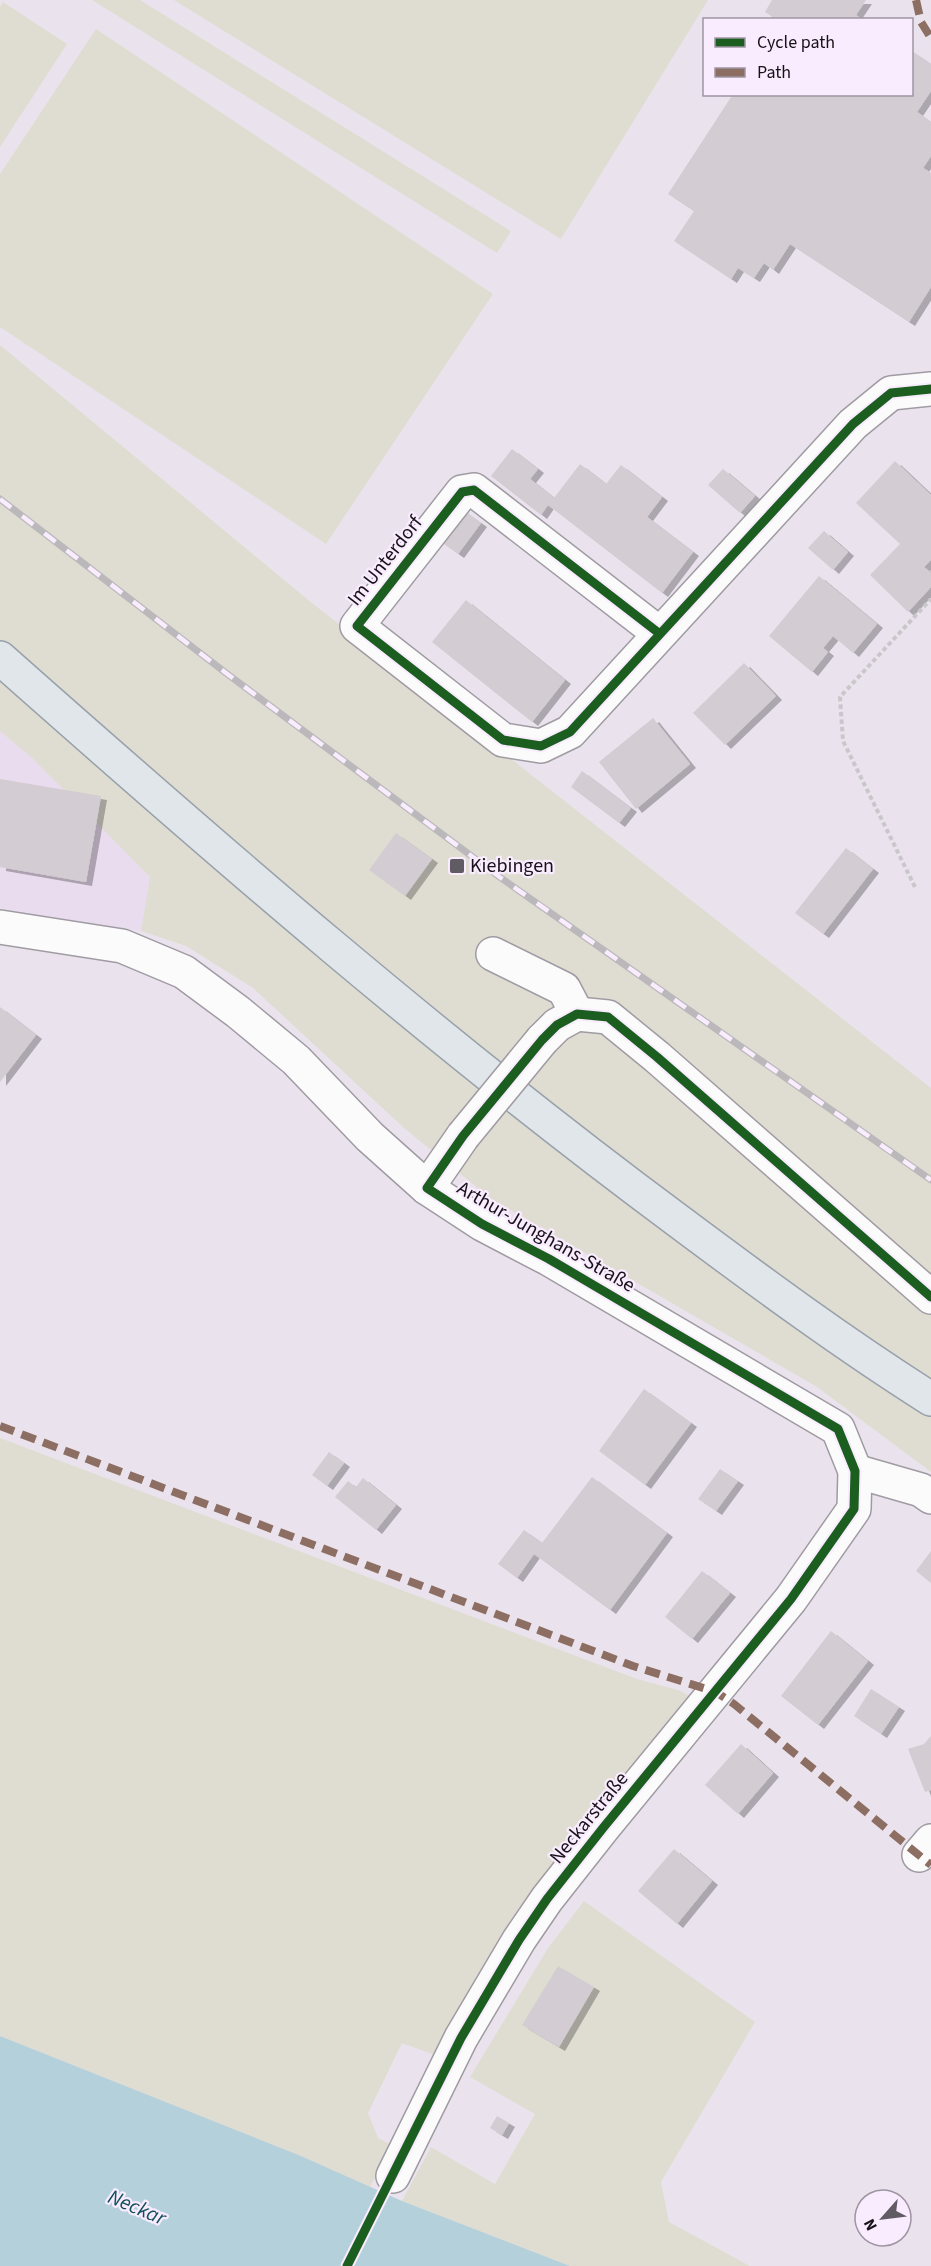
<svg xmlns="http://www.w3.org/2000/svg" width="931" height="2266" font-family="'Source Sans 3',sans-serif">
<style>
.built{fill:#e9dcee}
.green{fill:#dfddd2}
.water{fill:#b4d0db}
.building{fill:#d3ccd2;filter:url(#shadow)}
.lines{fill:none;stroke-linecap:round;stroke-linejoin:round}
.minor-casing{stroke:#a09ba3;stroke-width:36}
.major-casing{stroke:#98a0aa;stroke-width:36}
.path{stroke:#cac7ca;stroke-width:4;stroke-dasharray:4.5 3;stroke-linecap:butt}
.minor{stroke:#fcfbfc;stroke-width:33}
.major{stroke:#e0e6ea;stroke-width:33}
.rail-casing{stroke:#bab8bb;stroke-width:7}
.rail{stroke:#f9ecfe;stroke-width:4.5;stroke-dasharray:14;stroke-linecap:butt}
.minor-bridge-casing{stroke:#a09ba3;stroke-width:36;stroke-linecap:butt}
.minor-bridge{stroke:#fcfbfc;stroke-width:33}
.quiet{stroke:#8d6e63;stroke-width:8;stroke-dasharray:15 8;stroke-linecap:butt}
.cycleway-casing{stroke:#f9ecfe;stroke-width:13}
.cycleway{stroke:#1b5e20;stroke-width:9}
.poi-dot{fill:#615b63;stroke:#f9ecfe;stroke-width:2}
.labels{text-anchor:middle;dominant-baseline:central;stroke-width:4.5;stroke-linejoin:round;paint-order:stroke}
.street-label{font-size:20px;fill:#171218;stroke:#f9ecfe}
.poi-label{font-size:20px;fill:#171218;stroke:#f9ecfe;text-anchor:start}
.water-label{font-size:21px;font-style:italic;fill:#134f5c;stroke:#f9ecfe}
</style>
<defs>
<filter id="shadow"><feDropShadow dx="6" dy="4" stdDeviation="0" flood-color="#0004"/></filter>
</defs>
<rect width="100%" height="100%" fill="#eae3ed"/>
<path class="built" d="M0,731l32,27 118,119 -9,54 -141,-23z"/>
<g class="green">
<path d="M92,0h48l371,231 -14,22z"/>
<path d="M174,0h534l-147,239z"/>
<path d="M3,2l64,42 -67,103v-140z"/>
<path d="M96,29l397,265 -167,250 -326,-217v-153z"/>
<path d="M0,345l312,258 619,485v384l-114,-85 -327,-189 -86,-70 -151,-140 -67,-42 -45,-15 9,-54 -118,-119 -32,-27z"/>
<path d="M0,1438l637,241 44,12 8,5 2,10 -253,350 -36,-13 -34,70 10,25 14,7 -22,42 -69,-31 -301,-120z"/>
<path d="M584,1901l171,121 -94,160 8,40 81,44h-180l-168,-65 29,-54 64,37 40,-70 -65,-37 78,-129z"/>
</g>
<path class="water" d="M0,2036l301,120 101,45 168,65h-570z"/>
<g class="building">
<path d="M772,0h94l-10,15 7,5h-86l-12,-8z"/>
<path d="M912,51l19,13v27l-14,21 14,10v34l-8,12 8,5v114l-22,35 -119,-78 -17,26 -9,-7 -10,15 -16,-10 -7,11 -57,-38 20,-30 -26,-17 65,-100h179z"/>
<path d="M512,449l26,20 -8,10 24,19 26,-34 26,20 15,-19 41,32 -15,20 46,35 -31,41 -114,-88 -7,10 -50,-39z"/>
<path d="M895,461l36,34v65l-7,7 7,6v14l-23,25 -38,-37 30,-31 -44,-41z"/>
<path d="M723,469l32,27 -15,17 -32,-28z"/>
<path d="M460,508l21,15 -23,31 -21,-15z"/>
<path d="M824,531l24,21 -15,18 -25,-22z"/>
<path d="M819,576l58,48 -24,29 -20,-17 -10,12 5,4 -16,20 -43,-36z"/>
<path d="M466,600l99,80 -33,42 -100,-80z"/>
<path d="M744,663l32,33 -51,49 -32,-32z"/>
<path d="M653,718l37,46 -54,45 -37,-47z"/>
<path d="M582,771l49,37 -12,15 -48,-36z"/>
<path d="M0,779l101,17 -15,86 -86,-15z"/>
<path d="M396,833l36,26 -27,37 -36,-26z"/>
<path d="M846,848l27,21 -50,65 -28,-21z"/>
<path d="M0,1007l36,28 -36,47z"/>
<path d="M644,1389l47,34 -46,62 -46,-34z"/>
<path d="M329,1452l15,11 -17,23 -15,-11z"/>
<path d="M720,1469l18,12 -22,30 -18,-12z"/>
<path d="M592,1477l75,56 -57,77 -76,-56 -17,24 -19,-14 26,-34 18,13z"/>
<path d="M363,1478l33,27 -20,25 -41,-33 13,-16 8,6z"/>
<path d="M931,1551v32l-15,-12z"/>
<path d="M702,1571l28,22 -38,46 -27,-22z"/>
<path d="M831,1631l37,30 -50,64 -37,-29z"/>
<path d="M871,1689l28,18 -18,27 -27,-18z"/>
<path d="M931,1736v54l-6,2 -17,-43 16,-5z"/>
<path d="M741,1744l32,29 -35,41 -33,-29z"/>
<path d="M674,1849l38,32 -35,43 -39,-33z"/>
<path d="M558,1966l36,21 -35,60 -37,-22z"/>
<path d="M497,2116l12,7 -7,12 -12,-7z"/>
</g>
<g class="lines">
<g class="minor-casing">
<g id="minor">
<path d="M660,634l-186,-144 -12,2 -105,134 146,114 38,6 29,-14 283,-308 38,-31 40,-4"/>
<path d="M0,927l122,19 62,26 54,40 58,48 74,77 57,51 55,36 67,35 289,170 17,42 -1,38 -63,90 -188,229 -56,71 -28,41 -58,98 -68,138"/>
<path d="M493,954l71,35 13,25"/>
<path d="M542,1040l15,-15 20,-11 31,3 49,40 274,240"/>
<path d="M427,1188l36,-52"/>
<path d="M855,1471l66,19 10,7"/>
<path d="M919,1855l12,-14"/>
</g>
</g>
<g class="major-casing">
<path id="major" d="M0,658c220,195 441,387 677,562 83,62 167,124 254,179"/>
</g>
<path class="path" d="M915,887l-72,-146 -3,-44 91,-98"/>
<use href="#minor" class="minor"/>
<use href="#major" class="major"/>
<g class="rail-casing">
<path id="rail" d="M0,499l226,174 275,205 430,302"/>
</g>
<use href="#rail" class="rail"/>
<g class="minor-bridge-casing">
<path id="minor-bridge" d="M463,1136l79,-96"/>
</g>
<use href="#minor-bridge" class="minor-bridge"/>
<g class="quiet">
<path d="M916,0l5,22 10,16"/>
<path d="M0,1426l633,240 83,26 18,12 197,161"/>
</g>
<g class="cycleway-casing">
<g id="cycleway">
<path d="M660,634l-186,-144 -12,2 -105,134 146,114 38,6 29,-14 283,-308 38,-31 40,-4"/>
<path d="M347,2266l114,-228 58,-98 28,-41 56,-71 188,-229 63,-90 1,-38 -17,-42 -289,-170 -67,-35 -55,-36 36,-52 79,-96 15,-15 20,-11 31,3 49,40 274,240"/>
</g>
</g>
<use href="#cycleway" class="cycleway"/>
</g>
<rect class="poi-dot" x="449" y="858" width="16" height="16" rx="3"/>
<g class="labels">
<g class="street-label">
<text transform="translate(385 561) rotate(-52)">Im Unterdorf</text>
<text transform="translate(546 1237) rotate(30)">Arthur-Junghans-Straße</text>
<text transform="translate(589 1818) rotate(-51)">Neckarstraße</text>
</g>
<g class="poi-label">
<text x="470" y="866">Kiebingen</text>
</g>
<g class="water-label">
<text transform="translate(137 2207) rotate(23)">Neckar</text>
</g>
</g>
<rect x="703" y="18" width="210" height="78" fill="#f9ecfe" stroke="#9f95a2" stroke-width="1.5"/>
<rect x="715" y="38" width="30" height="9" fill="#1b5e20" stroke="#9f95a2" stroke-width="1.5"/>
<text x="757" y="48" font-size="18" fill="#171218">Cycle path</text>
<rect x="715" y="68" width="30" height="9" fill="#8d6e63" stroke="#9f95a2" stroke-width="1.5"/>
<text x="757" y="78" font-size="18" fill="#171218">Path</text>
<g transform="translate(883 2218) rotate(242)"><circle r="28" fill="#f9ecfe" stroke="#9f95a2" stroke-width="1.5"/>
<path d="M0-4.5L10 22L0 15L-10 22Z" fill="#615b63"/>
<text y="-9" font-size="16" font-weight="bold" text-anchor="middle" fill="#171218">N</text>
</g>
</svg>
